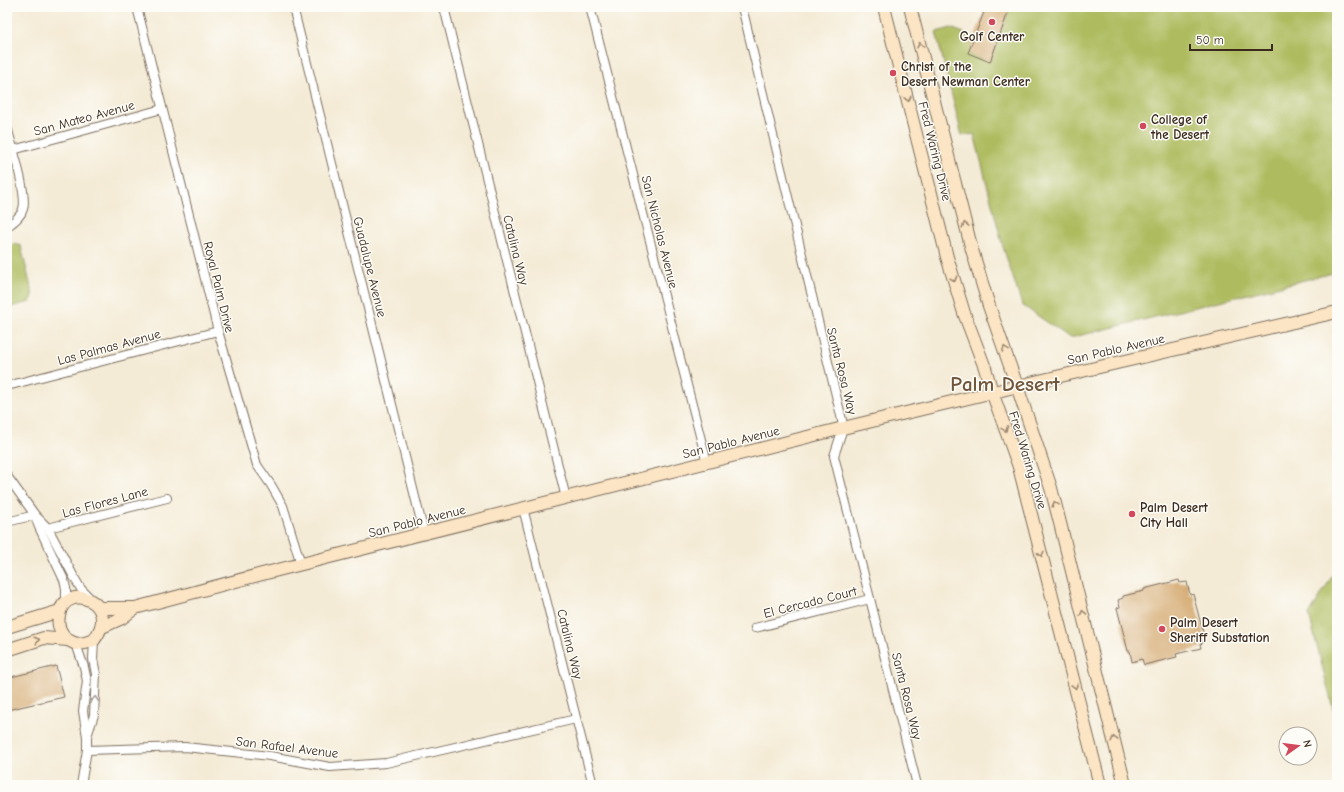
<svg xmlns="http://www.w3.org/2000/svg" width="1344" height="792" font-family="'Comic Neue',sans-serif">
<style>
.green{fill:#aebc5e;stroke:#74733e}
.building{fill:#d4a970}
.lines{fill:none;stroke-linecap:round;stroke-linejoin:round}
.street-casing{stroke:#7c6e5e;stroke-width:10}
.secondary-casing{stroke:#7c6e5e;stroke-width:14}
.street{stroke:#fff;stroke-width:8}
.secondary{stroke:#fce5c4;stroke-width:12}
.oneway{stroke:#9c8871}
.oneway2{stroke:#a79f9a}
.poi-dot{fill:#d1495b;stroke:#fdfcf7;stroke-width:1.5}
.labels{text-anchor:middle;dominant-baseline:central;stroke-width:3;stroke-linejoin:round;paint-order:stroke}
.poi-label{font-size:13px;font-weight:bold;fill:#3b2a1e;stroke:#fdfcf7;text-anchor:start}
.street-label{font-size:13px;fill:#3b2a1e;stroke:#fdfcf7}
.town-label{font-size:21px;font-weight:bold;fill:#71563b;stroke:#fdfcf7}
</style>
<rect width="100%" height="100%" fill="#fdfcf7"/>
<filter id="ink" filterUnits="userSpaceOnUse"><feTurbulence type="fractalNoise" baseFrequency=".025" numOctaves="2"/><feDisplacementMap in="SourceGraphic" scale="8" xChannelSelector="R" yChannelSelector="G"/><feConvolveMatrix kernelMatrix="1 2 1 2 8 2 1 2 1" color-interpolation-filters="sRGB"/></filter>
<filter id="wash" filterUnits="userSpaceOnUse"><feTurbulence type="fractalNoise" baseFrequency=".012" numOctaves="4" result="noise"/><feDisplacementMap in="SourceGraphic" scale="16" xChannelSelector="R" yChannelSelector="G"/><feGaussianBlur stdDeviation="0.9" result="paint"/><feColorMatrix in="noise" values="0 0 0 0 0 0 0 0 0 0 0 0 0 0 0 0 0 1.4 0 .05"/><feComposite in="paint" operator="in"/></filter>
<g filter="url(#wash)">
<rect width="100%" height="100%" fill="#f4ebd6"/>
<g class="green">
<path d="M1010,7h327v265l-267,66 -48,-33 -19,-58 -29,-113 -12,2 -26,-104 15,-4 23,9 -5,16 21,9z"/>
<path d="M15,244l6,2 12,50 -3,6 -23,6v-62z"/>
<path d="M1337,568v156l-28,-109z"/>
</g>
<g id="blocks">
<g class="building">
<path d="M986,7h24l-20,55 -22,-9z"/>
<path d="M1179,580l1,3 7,-1 3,13 3,-1 11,42 -3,1 2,6 -3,1 1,4 -25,6 1,3 -33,8 -2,-6 -10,3 -2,-11h-2l-11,-43 3,-1 -2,-7 5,-2v-2l21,-5v-2z"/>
<path d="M56,666l8,31 -57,13v-32z"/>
</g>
</g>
</g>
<g filter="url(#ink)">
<use href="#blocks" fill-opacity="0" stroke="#7c6e5e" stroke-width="1"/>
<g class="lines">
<g class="street-casing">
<g id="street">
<path d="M137,7l81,324 39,134 14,20 12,21 18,58"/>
<path d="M293,7l131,526"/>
<path d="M444,7l122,491"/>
<path d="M590,7l117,456"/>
<path d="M742,7l100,413 1,8 -9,28 83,329"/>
<path d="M7,127c4,16 21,68 16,82 -2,8 -10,13 -16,18"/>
<path d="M13,150l149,-41"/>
<path d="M7,386l211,-55"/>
<path d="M7,476l28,39 13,13 27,51 6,10 10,10"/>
<path d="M523,508l70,277"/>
<path d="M35,517l4,10 25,53 2,8v14"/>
<path d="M7,522l28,-7"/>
<path d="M48,528l119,-30"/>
<path d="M755,628l115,-29"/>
<path d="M76,644l8,23 3,14 -4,30 4,26v13l-6,35"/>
<path d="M87,736l7,-21 2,-41 -3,-15 1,-19"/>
<path d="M87,750l98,-3 85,9 60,11 56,-4 190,-44"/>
</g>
</g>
<g class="secondary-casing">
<g id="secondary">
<path d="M884,7l63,250 17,56 21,55 7,24 27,75 81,318"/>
<path d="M910,7l62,243 17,56 28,80 34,102 8,31 66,266"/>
<path d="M100,608h35l131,-35 577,-145 196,-47 298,-69"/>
<path d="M7,627l53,-16"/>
<path d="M102,627l20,-9 13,-10"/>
<path d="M7,650l37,-12 24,2 8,4 9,-1 9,-3c29,-39 -29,-59 -35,-25 -2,11 1,18 9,25"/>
</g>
</g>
<use href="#street" class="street"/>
<use href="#secondary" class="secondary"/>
</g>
<defs><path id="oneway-chevron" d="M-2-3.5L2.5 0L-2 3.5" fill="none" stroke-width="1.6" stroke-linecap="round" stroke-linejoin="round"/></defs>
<g class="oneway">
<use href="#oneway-chevron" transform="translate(920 45) rotate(-104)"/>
<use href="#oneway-chevron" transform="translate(908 99) rotate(76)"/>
<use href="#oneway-chevron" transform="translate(965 225) rotate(-104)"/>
<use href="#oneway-chevron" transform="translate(954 279) rotate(73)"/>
<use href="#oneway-chevron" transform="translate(1005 349) rotate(-110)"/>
<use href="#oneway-chevron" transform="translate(1005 429) rotate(70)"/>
<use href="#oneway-chevron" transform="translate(1055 504) rotate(-106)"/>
<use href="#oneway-chevron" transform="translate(1041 554) rotate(76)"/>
<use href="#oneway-chevron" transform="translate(1083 613) rotate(-104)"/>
<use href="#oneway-chevron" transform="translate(37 640) rotate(-18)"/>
<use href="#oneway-chevron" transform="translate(1075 686) rotate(76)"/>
<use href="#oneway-chevron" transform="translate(1114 739) rotate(-104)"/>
</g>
<use class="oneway2" href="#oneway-chevron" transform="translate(95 699) rotate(-86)"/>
</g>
<g class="poi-dot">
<circle cx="992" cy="22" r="4"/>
<circle cx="893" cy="73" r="4"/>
<circle cx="1143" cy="126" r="4"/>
<circle cx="1132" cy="514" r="4"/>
<circle cx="1162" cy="629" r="4"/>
</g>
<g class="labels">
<g class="poi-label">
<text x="992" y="36" text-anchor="middle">Golf Center</text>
<text x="901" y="66">Christ of the<tspan x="901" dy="15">Desert Newman Center</tspan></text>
<text x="1151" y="119">College of<tspan x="1151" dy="15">the Desert</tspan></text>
<text x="1140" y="507">Palm Desert<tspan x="1140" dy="15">City Hall</tspan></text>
<text x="1170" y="622">Palm Desert<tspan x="1170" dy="15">Sheriff Substation</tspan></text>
</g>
<g class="street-label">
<text transform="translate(84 118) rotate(-15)">San Mateo Avenue</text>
<text transform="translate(935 151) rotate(76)">Fred Waring Drive</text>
<text transform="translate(660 232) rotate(76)">San Nicholas Avenue</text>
<text transform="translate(516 250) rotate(76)">Catalina Way</text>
<text transform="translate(370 267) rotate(76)">Guadalupe Avenue</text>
<text transform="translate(219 287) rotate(76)">Royal Palm Drive</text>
<text transform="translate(109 347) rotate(-15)">Las Palmas Avenue</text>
<text transform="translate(1116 349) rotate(-13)">San Pablo Avenue</text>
<text transform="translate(842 371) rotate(76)">Santa Rosa Way</text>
<text transform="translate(731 442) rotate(-14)">San Pablo Avenue</text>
<text transform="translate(1028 460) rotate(73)">Fred Waring Drive</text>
<text transform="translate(105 502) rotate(-15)">Las Flores Lane</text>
<text transform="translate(417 521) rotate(-14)">San Pablo Avenue</text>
<text transform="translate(810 602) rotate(-14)">El Cercado Court</text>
<text transform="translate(570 644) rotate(76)">Catalina Way</text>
<text transform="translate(907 696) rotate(76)">Santa Rosa Way</text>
<text transform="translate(287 747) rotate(7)">San Rafael Avenue</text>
</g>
<g class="town-label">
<text x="1005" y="384">Palm Desert</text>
</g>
</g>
<rect width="1344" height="792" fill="none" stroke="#fdfcf7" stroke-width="24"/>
<g transform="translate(1298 746) rotate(76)"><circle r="19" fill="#fdfcf7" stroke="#afa8a0"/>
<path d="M0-3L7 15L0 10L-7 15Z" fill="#d1495b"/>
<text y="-6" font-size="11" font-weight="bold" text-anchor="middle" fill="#3b2a1e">N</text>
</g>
<path d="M1190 44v6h82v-6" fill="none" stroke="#3b2a1e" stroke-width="2"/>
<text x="1196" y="44" font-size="12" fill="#3b2a1e" stroke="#fdfcf7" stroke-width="3" paint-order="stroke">50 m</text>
</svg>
